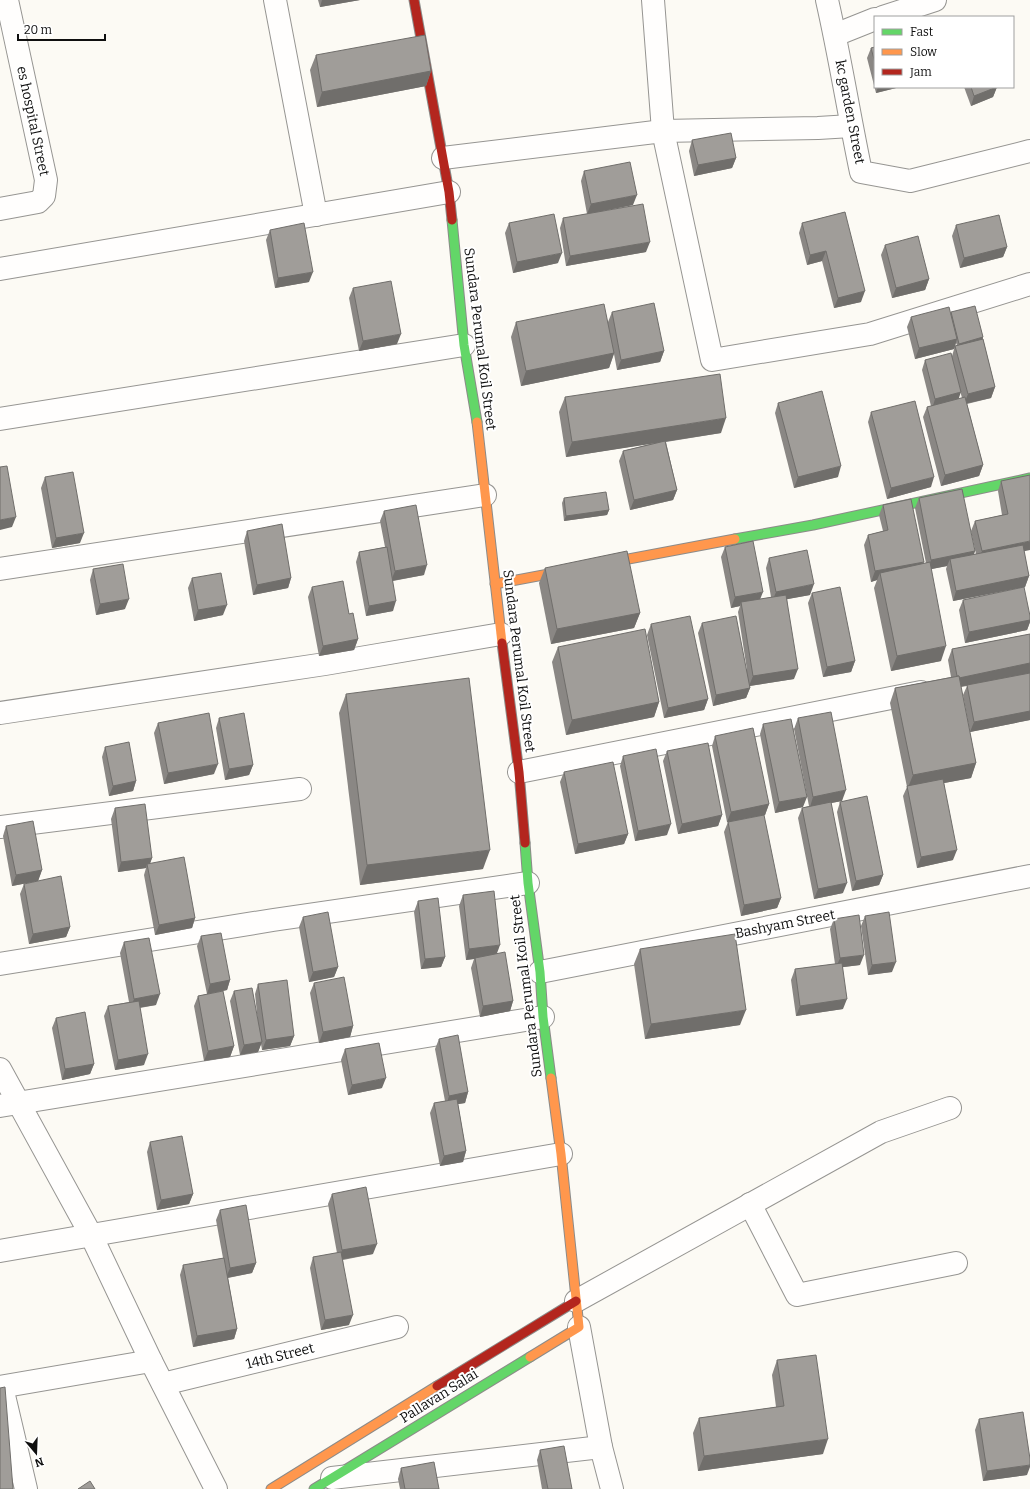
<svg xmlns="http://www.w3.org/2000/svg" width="1030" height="1489" font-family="Bitter,serif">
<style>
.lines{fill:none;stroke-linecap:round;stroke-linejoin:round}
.street-casing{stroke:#969592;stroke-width:24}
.fast-casing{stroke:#8c8b89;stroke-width:11}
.slow-casing{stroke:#8c8b89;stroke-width:11}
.jam-casing{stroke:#8c8b89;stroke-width:11}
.street{stroke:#fffefd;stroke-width:22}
.fast{stroke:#63d668;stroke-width:9}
.slow{stroke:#ff974d;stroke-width:9}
.jam{stroke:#b3261e;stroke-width:9}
.wall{fill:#8a8784;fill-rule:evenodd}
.shaded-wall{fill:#706e6b}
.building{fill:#a09d99;stroke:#706e6b}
.labels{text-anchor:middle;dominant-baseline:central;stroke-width:4;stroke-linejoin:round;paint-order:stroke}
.street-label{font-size:14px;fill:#0f0f0f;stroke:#fff}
</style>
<rect width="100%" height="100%" fill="#fcfaf4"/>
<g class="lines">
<g class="street-casing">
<g id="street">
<path d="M275,0l41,215"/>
<path d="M653,0l10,131 155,-3 33,-2"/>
<path d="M827,0c13,57 22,115 34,172l49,9 120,-30"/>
<path d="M883,17l52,-17"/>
<path d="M835,35l40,-16"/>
<path d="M443,158l220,-27 49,229 158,-26 160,-50"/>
<path d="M0,209l38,-7 6,-6 2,-16 -39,-180"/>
<path d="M0,269l449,-77"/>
<path d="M0,419l464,-74"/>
<path d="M0,569l485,-74"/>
<path d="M0,713l325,-49 176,-30"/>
<path d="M519,772l402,-80"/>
<path d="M0,827l300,-38"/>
<path d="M0,964l273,-44 255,-37"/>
<path d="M540,972l490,-96"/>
<path d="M0,1069l91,166 60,126 65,128"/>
<path d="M0,1106l543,-89"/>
<path d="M750,1204l47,91 159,-32"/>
<path d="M0,1251l561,-97"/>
<path d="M576,1301l305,-169 69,-24"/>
<path d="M579,1327l22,120 11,42"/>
<path d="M163,1384l234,-57"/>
<path d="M0,1387l151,-26"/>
<path d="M2,1387l24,102"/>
<path d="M332,1478l269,-31"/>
</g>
</g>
<g class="fast-casing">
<g id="fast">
<path d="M452,220l12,125 13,77"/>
<path d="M735,539l78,-14 217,-47"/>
<path d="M525,843l3,40 12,89 3,45 8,61"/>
<path d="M314,1489l216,-132"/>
</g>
</g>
<g class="slow-casing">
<g id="slow">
<path d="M477,422l25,221"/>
<path d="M495,584l240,-45"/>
<path d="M530,1357l49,-30 -18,-173 -10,-76"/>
<path d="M271,1489l166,-103"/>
</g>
</g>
<g class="jam-casing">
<g id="jam">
<path d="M414,0l35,192 3,28"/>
<path d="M502,643l17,129 6,71"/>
<path d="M437,1386l139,-85"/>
</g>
</g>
<use href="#street" class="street"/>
<use href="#fast" class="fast"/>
<use href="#slow" class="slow"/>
<use href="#jam" class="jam"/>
</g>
<g class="wall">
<path d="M318,0h42l-40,7z"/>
<path d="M875,47v40h25l-24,6 -9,-35 4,-10z"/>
<path d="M316,55l115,16 -5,15 -109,21 -7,-37z"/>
<path d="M964,87h33l-4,10 -22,9z"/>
<path d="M692,140l44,18 -4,10 -38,8 -5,-25z"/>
<path d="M584,171l49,34 -30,6 43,41 -80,14 -6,-38 3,-10 24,-4 -6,-33z"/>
<path d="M845,212l16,90 -27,6 -12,-47 -15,4 -8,-32 3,-10z"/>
<path d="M509,223l49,40 -45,10 -8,-40z"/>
<path d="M956,225l51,22 -4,10 -43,11 -8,-32z"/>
<path d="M270,230l39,52 -34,6 -9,-48z"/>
<path d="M885,245l44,34 -4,11 -33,8 -11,-43z"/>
<path d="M353,288l44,56 -38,7 -10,-53z"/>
<path d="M612,312l52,39 -4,11 -43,8 -3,-16 -5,14 -88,18 -10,-49 5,-15h92z"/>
<path d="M951,312l32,25v2l12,48 -4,11 -24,6 16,61 -4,11 -38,10 -18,-69 4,-10 4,-1 -9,-36 3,-10 27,-4 3,-10 2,-1 -1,-2 -2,6 -39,10 -8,-32 4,-10 40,-3zM955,371l7,27 -3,1z"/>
<path d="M565,397l156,36 -55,9 11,48 -4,10 -43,10 -11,-49 4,-10 31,-8 -88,14 -7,-45z"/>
<path d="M778,403l60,74 -44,11 -19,-75z"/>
<path d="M871,412l60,75 -44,12 -19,-77z"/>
<path d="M45,477l35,66 -28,5 -11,-60z"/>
<path d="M1001,481l23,71 5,24 -4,11 -72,14 -7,-32 1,-3 -16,3 10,92 -50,10 -17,-83 3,-8 -6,2 -7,-37 4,-10 15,-4 -4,-16 4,-10 40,59 3,-1 -11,-55 4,-10 56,53 -1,3h2l-5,-23 4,-10 27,-6 -4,-24z"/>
<path d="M564,498l45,12 -2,5 -43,6 -2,-18z"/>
<path d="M384,511l40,64 -31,6v30l-27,5 -10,-54 3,-10 26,-5 -5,-26z"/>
<path d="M247,531l44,47 -3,10 -35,7 -9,-54z"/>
<path d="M725,547l35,52 11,-2 -5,-29 3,-10 41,37 -23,4 7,80 -44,7v2l-4,10 -33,8 -15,-73 4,-10 45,47 -9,-58 2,-6 -9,2 -10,-51z"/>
<path d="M545,568l95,45 -6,15 -83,16 -12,-61z"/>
<path d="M93,569l32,40 -29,6 -6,-35z"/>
<path d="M192,578l31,37 -29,6 -6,-33z"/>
<path d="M312,587l37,27 9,25 -4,11 -35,6 -11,-59z"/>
<path d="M812,593l43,68 -4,11 -28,5 -15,-74z"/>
<path d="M963,600l67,16v6l-3,8 -62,13 -6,-33z"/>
<path d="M651,624l57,75 -4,11 -40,8 -17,-83z"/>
<path d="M1030,634v86l-60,12 -7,-37 4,-9 -6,1 15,76 -5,15 -27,5 9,77 -36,8 -14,-72 4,-9 -17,-84 5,-15 56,-11 -3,-17 4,-11z"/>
<path d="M558,647l101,55 -5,15 -88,18 -14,-73z"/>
<path d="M346,694l137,175 -123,16 -21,-172z"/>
<path d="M219,718l34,47 -4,10 -24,5 -9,-52z"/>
<path d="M798,718l44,83 -11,2 12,90 -29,6 -16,-81 4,-10 7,-2 -15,-77z"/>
<path d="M158,723l56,51 -50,10 -10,-51z"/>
<path d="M763,724l40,83 -28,6 -15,-79z"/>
<path d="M715,736l54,68 -4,11 -22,4 38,79 -4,10 -36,8 -17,-84 4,-10h-1l-15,-76z"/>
<path d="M105,747l31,34 -3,10 -24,5 -7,-39z"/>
<path d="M667,751l55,64 -4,11 -40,8 -15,-73z"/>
<path d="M623,756l44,79 -32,6 -15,-75z"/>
<path d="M564,772l64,62 -4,10 -49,10 -15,-72z"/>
<path d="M840,802l43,73 -4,10 -27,6 -15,-79z"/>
<path d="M115,808l37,50 -2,6 45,54 -3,10 -37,7 -11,-60 2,-7 -28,4 -7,-53z"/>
<path d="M6,826l36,44 -4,11 -26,5 -9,-50z"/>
<path d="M24,884l46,43 -4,10 -37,7 -9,-50z"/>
<path d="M463,895l34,59 16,47 -3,10 -30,6 -9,-49 3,-9 -8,1 -7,-54z"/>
<path d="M418,901l27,56 -4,10 -20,2 -7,-57z"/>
<path d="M865,916l27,56 -24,3 -7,-49z"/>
<path d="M303,917l35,50 -4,10 -25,5 -10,-55z"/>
<path d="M834,919l26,46 -17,2v42l-47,7 -5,-36 4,-11 40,-5 -5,-35z"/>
<path d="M201,936l29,44 -3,10 -17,4 24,52 -4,11 -26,4 -10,-55 4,-10 9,-2 -10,-48z"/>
<path d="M124,942l32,63 -16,3 4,57 -29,5 -11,-54 4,-10 21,-4 -9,-49z"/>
<path d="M640,949l100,76 -95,14 -11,-75z"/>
<path d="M314,983l39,43 -3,11 -31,6 -9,-50z"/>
<path d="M258,984l36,52 -4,10 -28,4 -1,-6 -3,8 -18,3 -10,-54 4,-10 24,32 -3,-29z"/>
<path d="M56,1018l38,46 -4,10 -28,6 -10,-52z"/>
<path d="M439,1039l29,53 -3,11 -7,1 8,47 -3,11 -23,4 -10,-53 4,-10 11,-2 -10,-52z"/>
<path d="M345,1049l37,39 -34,7 -7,-35z"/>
<path d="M150,1142l43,52 -4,10 -32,6 -10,-58z"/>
<path d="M332,1194l41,60 -30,6 6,65 -28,5 -11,-62 3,-11 24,-4 -9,-49z"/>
<path d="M220,1210l36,53 -4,10 -24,5 9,51 -3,10 -41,8 -13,-72 3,-10 40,-7 -7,-38z"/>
<path d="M777,1360l46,94 -125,17 -5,-38 6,-15 77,-11 -4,-32z"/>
<path d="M979,1419l48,56 -44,6 -8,-51z"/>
<path d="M540,1450l32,39h-30l-5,-29z"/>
<path d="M401,1468l38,21h-39l-2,-10z"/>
</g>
<g class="shaded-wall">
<path d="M322,0h38l-40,7z"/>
<path d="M431,71l-5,15 -109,21 5,-15z"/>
<path d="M878,87h22l-24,6z"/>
<path d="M997,87l-4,10 -22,9 3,-10z"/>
<path d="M736,158l-4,10 -38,8 4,-11z"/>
<path d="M637,195l-4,10 -46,9 4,-10z"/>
<path d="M650,242l-4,10 -80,14 4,-10z"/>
<path d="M1007,247l-4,10 -43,11 4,-10z"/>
<path d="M826,251l-4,10 -15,4 3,-10z"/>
<path d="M562,253l-4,10 -45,10 4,-11z"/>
<path d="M313,272l-4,10 -34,6 3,-10z"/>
<path d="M929,279l-4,11 -33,8 4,-10z"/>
<path d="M865,291l-4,11 -27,6 4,-10z"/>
<path d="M401,334l-4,10 -38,7 4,-10z"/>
<path d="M983,337l-2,6 -24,6 2,-5z"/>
<path d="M957,339l-3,10 -39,10 4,-11z"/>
<path d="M664,351l-4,11 -43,8 4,-10z"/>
<path d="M614,353l-5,15 -88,18 5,-15z"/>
<path d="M995,387l-4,11 -27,6 4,-10z"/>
<path d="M961,392l-4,11 -25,6 3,-10z"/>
<path d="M726,418l-5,15 -155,24 6,-15z"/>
<path d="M983,465l-4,11 -38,10 4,-11z"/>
<path d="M841,466l-3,11 -44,11 4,-11z"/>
<path d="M934,477l-3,10 -44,12 4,-11z"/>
<path d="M677,490l-4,10 -43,10 4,-10z"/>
<path d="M609,510l-2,5 -43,6 2,-5z"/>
<path d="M16,517l-4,10 -12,3v-10z"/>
<path d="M84,533l-4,10 -28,5 4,-10z"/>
<path d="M1030,541v9l-52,11 4,-10z"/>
<path d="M975,551l-4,10 -21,-2 -3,7 -20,4 4,-10z"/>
<path d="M924,562l-4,10 -40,1 -3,7 -6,2 4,-11z"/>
<path d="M427,565l-3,10 -33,6 4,-10z"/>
<path d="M1029,576l-4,11 -72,14 3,-10z"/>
<path d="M291,578l-3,10 -35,7 4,-10z"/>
<path d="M814,584l-4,11 -38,7 4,-10z"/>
<path d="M763,592l-4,10h-18l-1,4 -9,2 4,-11z"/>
<path d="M129,599l-4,10 -29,6 4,-11z"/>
<path d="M396,601l-3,10 -27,5 3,-10z"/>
<path d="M227,605l-4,10 -29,6 4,-11z"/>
<path d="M640,613l-6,15 -83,16 6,-15z"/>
<path d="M1030,620v2l-3,8 -62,13 4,-11z"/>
<path d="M358,639l-4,11 -35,6 4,-10z"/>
<path d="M946,646l-5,15 -50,10 6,-15z"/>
<path d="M855,661l-4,11 -28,5 4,-10z"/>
<path d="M1030,663v10l-76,15 4,-10z"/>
<path d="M798,669l-4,10 -45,7 4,-10z"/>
<path d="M750,688l-4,10 -33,8 3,-11z"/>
<path d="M708,699l-4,11 -40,8 4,-10z"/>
<path d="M659,702l-5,15 -88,18 6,-15z"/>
<path d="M1030,711v9l-60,12 4,-10z"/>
<path d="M976,763l-5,15 -64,12 6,-15z"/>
<path d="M218,764l-4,10 -50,10 4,-11z"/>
<path d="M253,765l-4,10 -24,5 4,-11z"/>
<path d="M136,781l-3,10 -24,5 4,-10z"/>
<path d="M846,790l-4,11 -32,6 3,-10z"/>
<path d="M807,797l-4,10 -28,6 4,-11z"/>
<path d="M769,804l-4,11 -38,7 4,-10z"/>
<path d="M722,815l-4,11 -40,8 4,-10z"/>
<path d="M671,824l-4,11 -32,6 3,-10z"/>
<path d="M628,834l-4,10 -49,10 3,-10z"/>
<path d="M490,850l-7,19 -123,16 7,-20z"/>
<path d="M957,850l-4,10 -36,8 4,-11z"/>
<path d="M152,858l-4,10 -1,-4 -1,4 -28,4 3,-10z"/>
<path d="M42,870l-4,11 -26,5 4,-11z"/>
<path d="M883,875l-4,10 -27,6 4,-10z"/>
<path d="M847,883l-4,10 -29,6 4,-10z"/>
<path d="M781,898l-4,10 -36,8 3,-11z"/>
<path d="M195,918l-3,10 -37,7 4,-10z"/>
<path d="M70,927l-4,10 -37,7 4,-10z"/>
<path d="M500,945l-4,11 -30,4 3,-11z"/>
<path d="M864,955l-4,10 -24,3 4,-10z"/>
<path d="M445,957l-4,10 -20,2 4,-10z"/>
<path d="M896,962l-4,10 -24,3 4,-10z"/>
<path d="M338,967l-4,10 -25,5 4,-10z"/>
<path d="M230,980l-3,10 -20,4 3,-10z"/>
<path d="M160,994l-4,11 -26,4 4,-10z"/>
<path d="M847,999l-4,10 -47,7 4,-10z"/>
<path d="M513,1001l-3,10 -30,6 3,-11z"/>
<path d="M746,1010l-6,15 -95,14 6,-15z"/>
<path d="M353,1026l-3,11 -31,6 4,-11z"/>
<path d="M294,1036l-4,10 -28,4 4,-10z"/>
<path d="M262,1042l-4,10 -18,3 4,-10z"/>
<path d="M234,1046l-4,11 -26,4 4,-10z"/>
<path d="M148,1054l-4,11 -29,5 3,-10z"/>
<path d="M94,1064l-4,10 -28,6 3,-11z"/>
<path d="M386,1078l-4,10 -34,7 4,-10z"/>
<path d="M468,1092l-3,11 -19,3 3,-10z"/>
<path d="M466,1151l-3,11 -23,4 4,-10z"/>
<path d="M193,1194l-4,10 -32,6 4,-10z"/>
<path d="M377,1244l-4,10 -35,6 4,-10z"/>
<path d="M256,1263l-4,10 -26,5 4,-10z"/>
<path d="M353,1315l-4,10 -28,5 4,-10z"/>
<path d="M237,1329l-3,10 -41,8 4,-11z"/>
<path d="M828,1439l-5,15 -125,17 6,-15z"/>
<path d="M1030,1465v2l-3,8 -44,6 4,-10z"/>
</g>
<g class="building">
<path d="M425,35l6,36 -109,21 -6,-37z"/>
<path d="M875,47v16l-4,-15z"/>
<path d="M971,87h26l-23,9z"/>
<path d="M731,133l5,25 -38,7 -6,-25z"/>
<path d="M630,162l7,33 -46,9 -7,-33z"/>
<path d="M643,204l7,38 -80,14 -7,-38z"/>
<path d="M845,212l20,79 -27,7 -12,-47 -16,4 -8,-32z"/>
<path d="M554,214l8,39 -45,9 -8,-39z"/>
<path d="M999,215l8,32 -43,11 -8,-33z"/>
<path d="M304,223l9,49 -35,6 -8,-48z"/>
<path d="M918,236l11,43 -33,9 -11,-43z"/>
<path d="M391,281l10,53 -38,7 -10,-53z"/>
<path d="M654,303l10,48 -43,9 -9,-48z"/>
<path d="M604,304l10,49 -88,18 -10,-49z"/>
<path d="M975,306l8,31 -24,7 -8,-32z"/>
<path d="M949,307l8,32 -38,9 -8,-31z"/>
<path d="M983,339l12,48 -27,7 -13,-48z"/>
<path d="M951,353l10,39 -26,7 -10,-39z"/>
<path d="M720,374l6,44 -154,24 -7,-45z"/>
<path d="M822,391l19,75 -43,11 -20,-74z"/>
<path d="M965,397l18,68 -38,10 -18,-68z"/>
<path d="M915,401l19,76 -43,11 -20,-76z"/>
<path d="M665,441l12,49 -43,10 -11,-49z"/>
<path d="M7,466l9,51 -16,3v-53z"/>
<path d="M73,472l11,61 -28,5 -11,-61z"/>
<path d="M1030,475v66l-48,10 -7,-30 33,-7 -7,-33z"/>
<path d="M962,489l13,62 -44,9 -12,-62z"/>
<path d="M606,492l3,18 -43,6 -2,-18z"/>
<path d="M911,499l13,63 -49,9 -7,-36 20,-5 -5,-25z"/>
<path d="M416,505l11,60 -32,6 -11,-60z"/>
<path d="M282,524l9,54 -34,7 -10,-54z"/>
<path d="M753,541l10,51 -28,5 -10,-50z"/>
<path d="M1023,545l6,31 -73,15 -6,-32z"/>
<path d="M387,547l9,54 -27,5 -10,-54z"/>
<path d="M807,550l7,34 -38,8 -7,-34z"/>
<path d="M627,551l13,62 -83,16 -12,-61z"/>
<path d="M930,562l16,84 -49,10 -17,-83z"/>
<path d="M123,564l6,35 -29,5 -7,-35z"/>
<path d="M221,573l6,32 -29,5 -6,-32z"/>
<path d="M343,581l6,33 4,-1 5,26 -35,7 -11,-59z"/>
<path d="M840,587l15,74 -28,6 -15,-74z"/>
<path d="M1024,587l6,29v4l-61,12 -6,-32z"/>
<path d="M786,595l12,74 -45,7 -12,-74z"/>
<path d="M690,616l18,83 -40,9 -17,-84z"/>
<path d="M736,616l14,72 -34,7 -14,-72z"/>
<path d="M645,629l14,73 -87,18 -14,-73z"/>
<path d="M1030,634v29l-71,15v-2h-2l-5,-27z"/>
<path d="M1030,673v38l-56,11 -7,-37z"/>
<path d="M959,676l17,87 -63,12 -18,-87z"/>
<path d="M469,678l21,172 -123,15 -21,-171z"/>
<path d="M831,712l15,78 -33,7 -15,-79z"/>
<path d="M209,713l9,51 -50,9 -10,-50z"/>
<path d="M244,713l9,52 -24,4 -10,-51z"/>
<path d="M791,719l16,78 -28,5 -16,-78z"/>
<path d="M753,728l16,76 -38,8 -16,-76z"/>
<path d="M129,742l7,39 -23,5 -8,-39z"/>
<path d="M708,743l14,72 -40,9 -15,-73z"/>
<path d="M656,749l15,75 -33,7 -15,-75z"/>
<path d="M613,762l15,72 -50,10 -14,-72z"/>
<path d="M943,779l14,71 -36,7 -14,-71z"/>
<path d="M867,796l16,79 -27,6 -16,-79z"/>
<path d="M831,802l16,81 -29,6 -16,-81z"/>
<path d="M145,804l7,54 -31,4 -6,-54z"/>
<path d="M764,815l17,83 -37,7 -16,-83z"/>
<path d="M33,821l9,49 -26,5 -10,-49z"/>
<path d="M184,857l11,61 -36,7 -12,-61z"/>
<path d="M61,876l9,51 -37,7 -9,-50z"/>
<path d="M494,891l6,54 -31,4 -6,-54z"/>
<path d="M438,898l7,59 -20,2 -7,-58z"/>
<path d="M328,912l10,55 -25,5 -10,-55z"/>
<path d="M889,912l7,50 -24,3 -7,-49z"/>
<path d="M859,915l5,40 -24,3 -6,-39z"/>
<path d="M221,933l9,47 -20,4 -9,-48z"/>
<path d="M735,934l11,76 -95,14 -11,-75z"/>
<path d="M149,938l11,56 -26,5 -10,-57z"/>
<path d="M505,952l8,49 -30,5 -8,-48z"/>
<path d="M842,963l5,36 -47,7 -5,-37z"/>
<path d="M344,977l9,49 -30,6 -9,-49z"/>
<path d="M287,980l7,56 -28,4 -8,-56z"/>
<path d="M252,988l10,54 -18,3 -10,-54z"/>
<path d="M223,991l11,55 -26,5 -10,-55z"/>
<path d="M139,1001l9,53 -30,6 -10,-54z"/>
<path d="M85,1012l9,52 -29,5 -9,-51z"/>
<path d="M458,1035l10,57 -19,4 -10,-57z"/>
<path d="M379,1043l7,35 -34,7 -7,-36z"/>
<path d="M457,1099l9,52 -22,5 -10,-53z"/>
<path d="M182,1136l11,58 -32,6 -11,-58z"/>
<path d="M366,1187l11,57 -35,6 -10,-56z"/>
<path d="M246,1205l10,58 -26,5 -10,-58z"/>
<path d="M341,1252l12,63 -28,5 -12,-63z"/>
<path d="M224,1258l13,71 -40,7 -14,-71z"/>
<path d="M816,1355l12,84 -124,17 -5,-38 85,-12 -7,-46z"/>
<path d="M5,1387l8,102h-13v-101z"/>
<path d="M1023,1412l7,47v6l-43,6 -8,-52z"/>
<path d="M564,1446l8,43h-24l-8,-39z"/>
<path d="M434,1462l5,27h-34l-4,-21z"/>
<path d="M90,1481l5,8h-17z"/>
</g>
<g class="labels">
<g class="street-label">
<text transform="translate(850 112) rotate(79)">kc garden Street</text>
<text transform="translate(33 121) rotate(78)">es hospital Street</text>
<text transform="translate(480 339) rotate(83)">Sundara Perumal Koil Street</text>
<text transform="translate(519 661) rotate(83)">Sundara Perumal Koil Street</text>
<text transform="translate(785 924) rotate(-11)">Bashyam Street</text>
<text transform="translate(526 986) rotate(-97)">Sundara Perumal Koil Street</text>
<text transform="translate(280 1356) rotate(-14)">14th Street</text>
<text transform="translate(439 1396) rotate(-32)">Pallavan Salai</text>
</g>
</g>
<rect x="874" y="16" width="140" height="72" fill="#ffffff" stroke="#9f9f9f"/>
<rect x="882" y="29" width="20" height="6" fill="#63d668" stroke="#9f9f9f"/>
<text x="910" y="36" font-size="12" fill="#0f0f0f">Fast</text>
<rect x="882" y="49" width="20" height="6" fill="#ff974d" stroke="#9f9f9f"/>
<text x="910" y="56" font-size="12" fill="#0f0f0f">Slow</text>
<rect x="882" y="69" width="20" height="6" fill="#b3261e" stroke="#9f9f9f"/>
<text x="910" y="76" font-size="12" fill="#0f0f0f">Jam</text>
<g transform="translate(36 1453) rotate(161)" stroke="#ffffff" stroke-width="3" paint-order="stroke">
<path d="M0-3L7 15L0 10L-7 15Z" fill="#0f0f0f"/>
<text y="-6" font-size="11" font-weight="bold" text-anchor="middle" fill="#0f0f0f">N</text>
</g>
<path d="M18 34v6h87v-6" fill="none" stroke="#0f0f0f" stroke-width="2"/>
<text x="24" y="34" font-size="12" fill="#0f0f0f" stroke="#ffffff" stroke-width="3" paint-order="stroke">20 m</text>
</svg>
